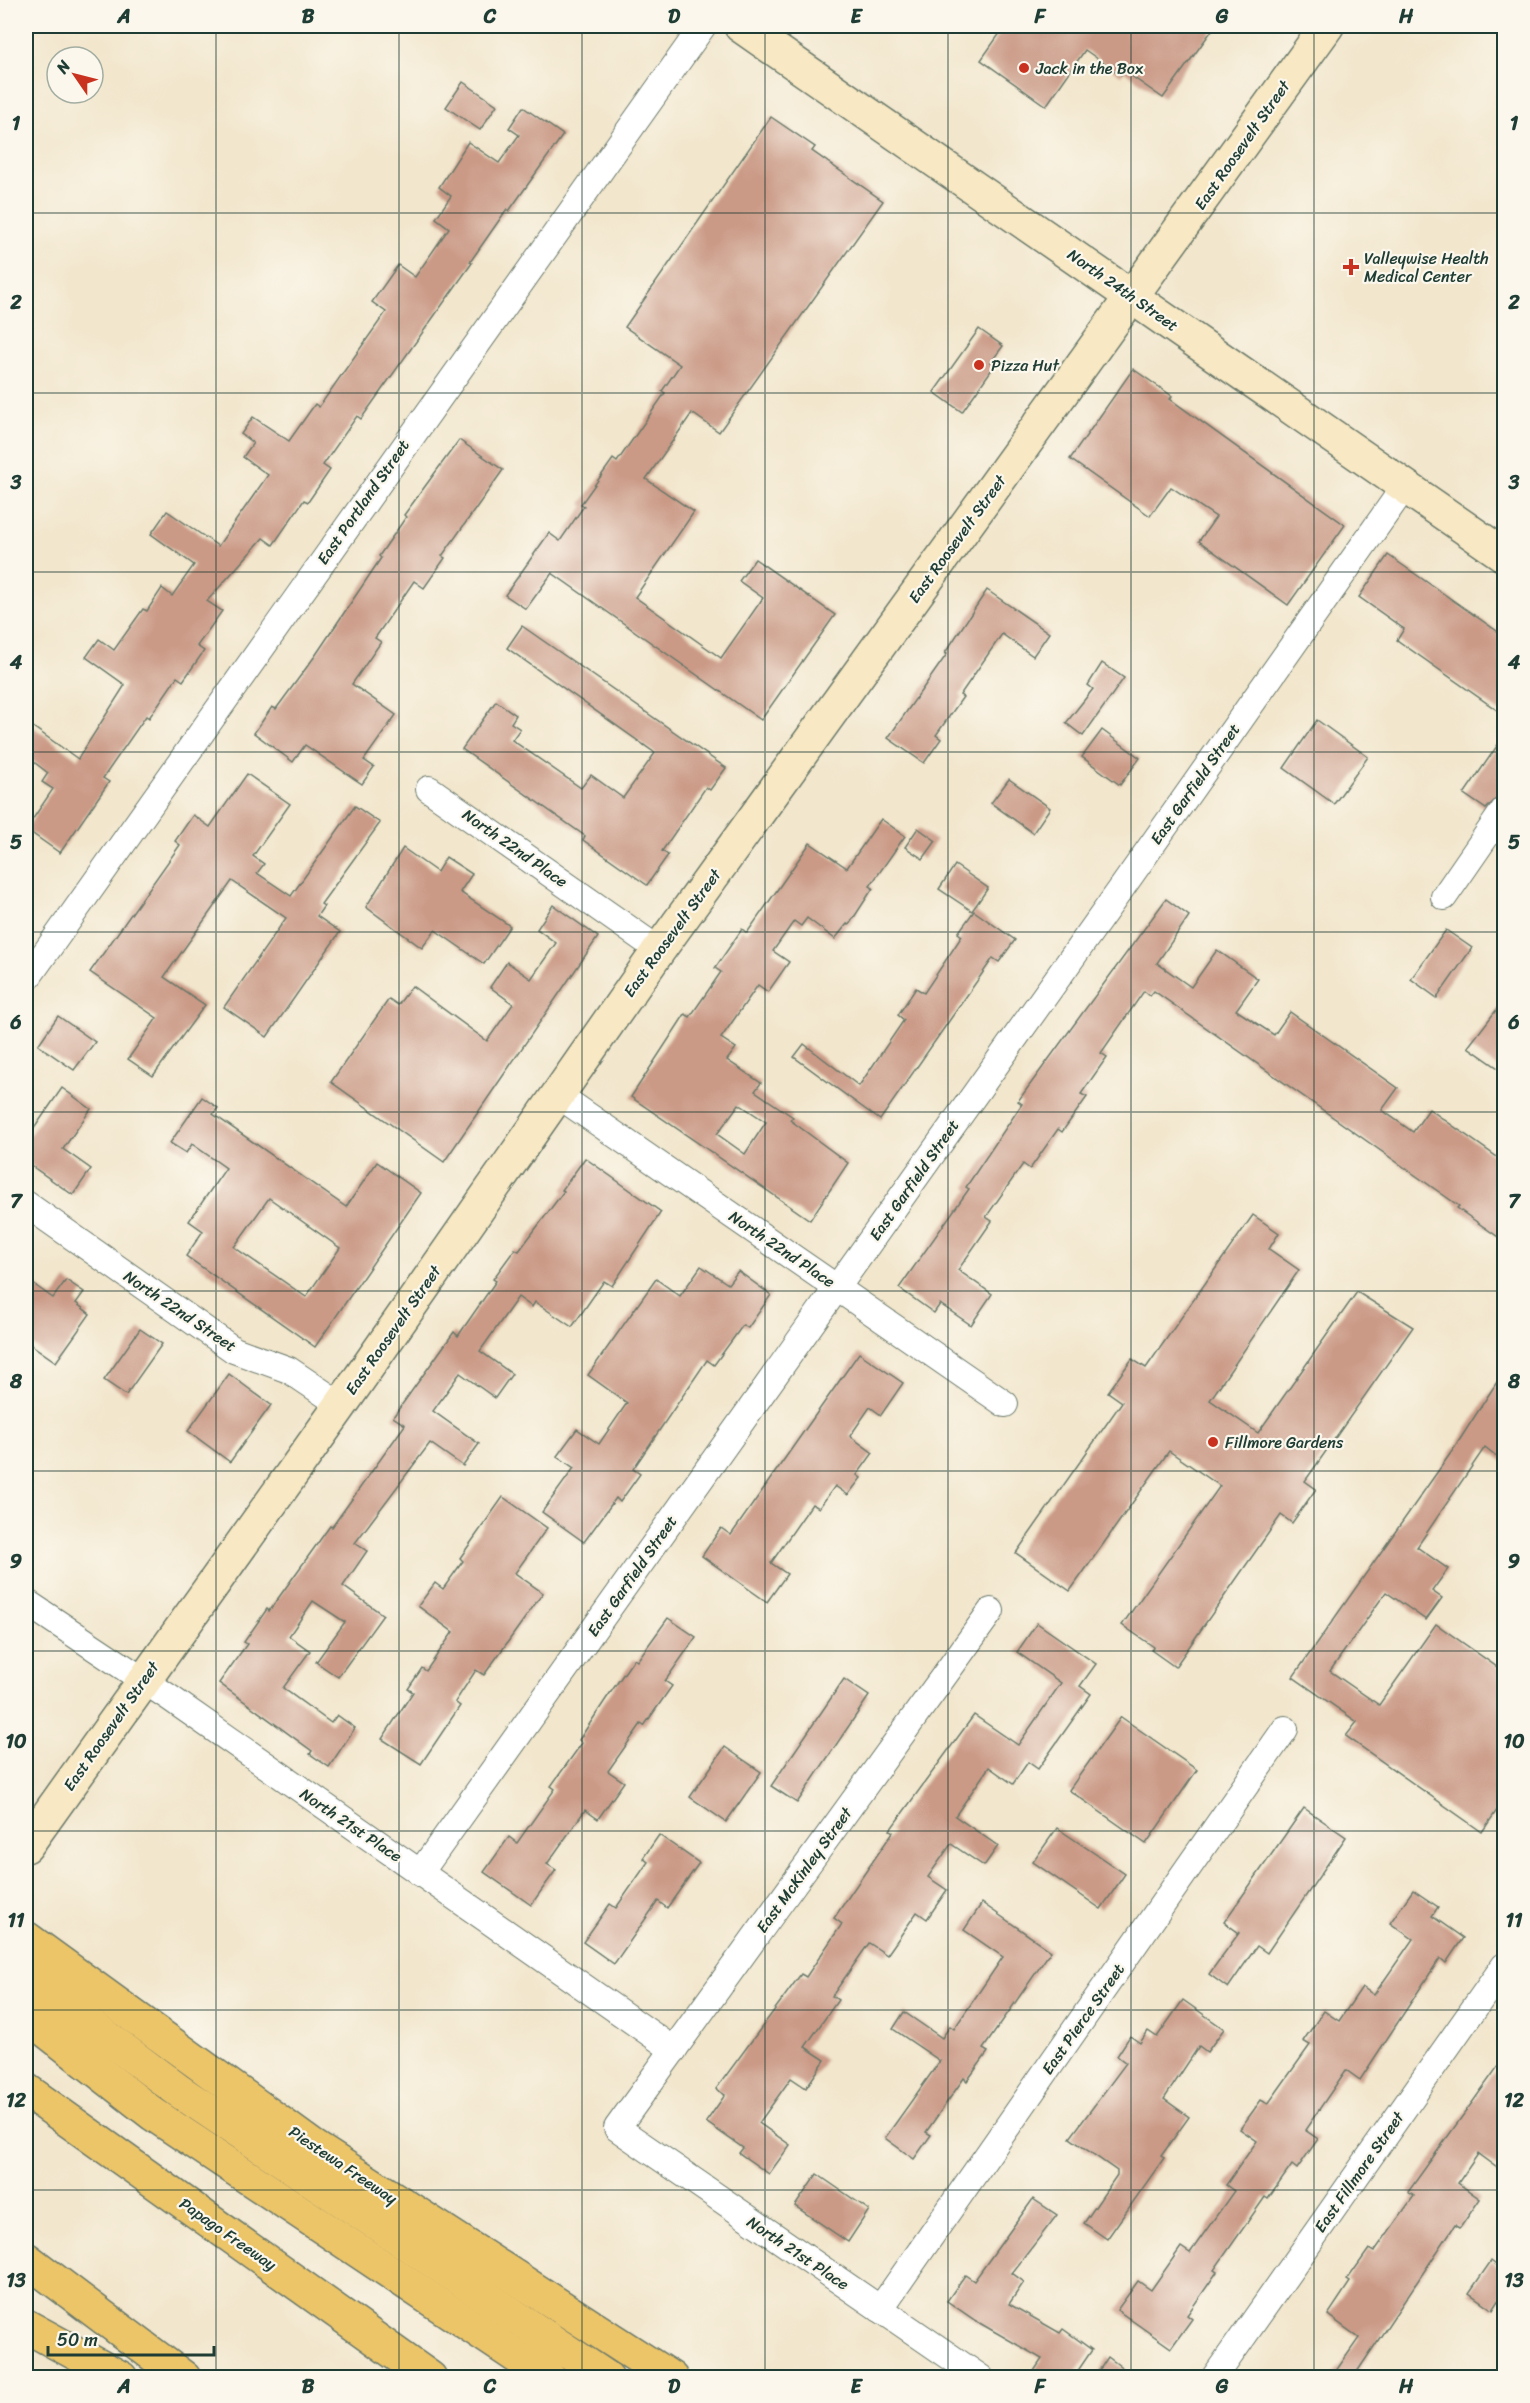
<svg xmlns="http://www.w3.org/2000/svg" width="1530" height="2403" font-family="Sriracha,sans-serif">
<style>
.building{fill:#ca9a86;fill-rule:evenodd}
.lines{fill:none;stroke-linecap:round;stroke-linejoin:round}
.street-casing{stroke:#697869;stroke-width:28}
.secondary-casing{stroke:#697869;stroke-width:36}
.highway-casing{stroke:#697869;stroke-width:36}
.street{stroke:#fff;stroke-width:26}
.secondary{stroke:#f8e8c3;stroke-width:33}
.highway{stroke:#edc569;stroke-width:33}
.grid{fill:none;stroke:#1f3d34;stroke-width:1.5;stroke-opacity:0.55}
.poi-dot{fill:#c8321e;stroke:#fbf7ec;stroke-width:2}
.labels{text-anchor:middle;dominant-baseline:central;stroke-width:4.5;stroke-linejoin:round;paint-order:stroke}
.poi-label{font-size:16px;fill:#1f3d34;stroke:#fbf7ec;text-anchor:start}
.street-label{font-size:16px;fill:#1f3d34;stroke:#fbf7ec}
.neatline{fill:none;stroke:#1f3d34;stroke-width:2}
.grid-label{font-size:20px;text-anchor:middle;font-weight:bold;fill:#1f3d34}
</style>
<rect width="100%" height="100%" fill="#fbf7ec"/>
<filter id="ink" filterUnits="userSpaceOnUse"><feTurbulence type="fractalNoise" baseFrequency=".0167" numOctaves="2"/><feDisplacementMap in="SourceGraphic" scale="12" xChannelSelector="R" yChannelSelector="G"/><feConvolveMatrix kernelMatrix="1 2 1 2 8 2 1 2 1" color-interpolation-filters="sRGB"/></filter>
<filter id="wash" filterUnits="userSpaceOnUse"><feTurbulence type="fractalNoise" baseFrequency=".008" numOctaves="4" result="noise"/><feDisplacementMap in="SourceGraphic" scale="24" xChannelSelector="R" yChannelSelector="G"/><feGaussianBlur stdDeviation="1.35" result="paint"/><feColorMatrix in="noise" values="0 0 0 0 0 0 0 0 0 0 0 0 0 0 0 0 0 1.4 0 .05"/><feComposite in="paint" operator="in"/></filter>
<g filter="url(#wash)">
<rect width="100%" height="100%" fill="#f2e6cc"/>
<g id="blocks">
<g class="building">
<path d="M1005,26h210l-52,72 -39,-27 -3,4 -36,-25 -39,56 -65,-46z"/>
<path d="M463,82l34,23 -17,25 -34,-23z"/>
<path d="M523,107l40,28 -54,76 -2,-2 -37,53 2,1 -111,156 -4,-3 -34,49 7,5 -22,32 -4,-2 -31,45 -10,-7 -56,63 15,10 -25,35 7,5 -21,30 -6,-4 -28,41 -3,-2 -43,62 6,4 -49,71 -34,-24 27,-40 -11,-7 6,-9 -22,-17v-34l52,37 47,-74 -39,-28 13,-18 15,11 29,-41 4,2 15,-23 10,8 22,-31 -43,-31 16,-23 51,35 50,-71 -25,-18 10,-14 -12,-9 12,-17 36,24 26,-37 4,3 67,-95 -14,-10 26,-37 17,12 34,-49 -13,-10 15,-22 -12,-9 29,-45 31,21 20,-28 -10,-7z"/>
<path d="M771,117l44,30 -3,4 71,50 -164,231 -27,-19 -46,66 48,33 -59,85 86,61 42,-60 -24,-17 16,-22 80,56 -74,105 -209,-147 -26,36 -21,-14 44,-62 11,8 24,-35 -3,-2 32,-45 4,3 48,-69 -3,-2 18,-26 -55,-38z"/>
<path d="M979,329l24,17 -12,16 4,3 -33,47 -28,-20z"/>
<path d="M1133,369l39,27 -2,3 175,126 -57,80 -89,-64 17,-24 -45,-30 -21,29 -80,-57z"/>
<path d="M459,440l44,30 -61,86 3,2 -21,30 -10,-7 -39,57 6,4 -29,42 44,31 -32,45 10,7 -12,17 -57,-39 -12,17 -39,-29 18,-26 4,2 39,-53 66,-98 -2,-2 27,-39 -2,-2z"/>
<path d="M1388,555l116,81v79l-107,-75 7,-11 -45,-32z"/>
<path d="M987,590l62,43 -16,23 -31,-22 -42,61 3,2 -27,38 5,4 -17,24 -36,-25 59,-84 -2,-1z"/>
<path d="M522,626l204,142 -16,22 -4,-3 -44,64 6,4 -21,30 -64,-45 2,-4 -123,-87 34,-48 20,14 -5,8 9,6 -8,11 69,48 10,-13 32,23 32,-45 -148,-105z"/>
<path d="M1102,663l22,15 -41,58 -17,-13 27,-34 -5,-4z"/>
<path d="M1317,720l51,37 -34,47 -50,-36z"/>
<path d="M1102,730l38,28 -20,27 -38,-28z"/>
<path d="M1504,736v55l-18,18 -22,-15z"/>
<path d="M247,774l43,30 -37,52 11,8 -7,9 34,23 64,-90 25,17 -59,81 3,2 -7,10 23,16 -73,105 -43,-30 62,-89 -54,-37 -68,96 41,28 -52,71 -25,-17 29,-41 -67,-46 90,-127 -5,-4 18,-26 17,12z"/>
<path d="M1009,779l41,29 -17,25 -42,-30z"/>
<path d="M881,819l24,17 -35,50 3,2 -24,37 -2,-1 -12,15 -28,-21 -6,8 -7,-5 -21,30 16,11 -21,30 -10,-7 -37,53 15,10 -9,12 34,23 -6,8 38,26 -3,3 58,43 -38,57 -179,-123 54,-83 5,3 31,-45 -6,-4 27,-39 5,4 63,-90 37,25zM739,1104l27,18 -21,32 -28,-20z"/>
<path d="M918,828l18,13 -13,18 -18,-12z"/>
<path d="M403,848l34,24 9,-15 26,17 -12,18 50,34 -26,38 -49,-34 -13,18 -56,-41z"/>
<path d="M955,865l33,23 -16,23 -33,-22z"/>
<path d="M1166,899l23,17 -32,47 34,24 26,-37 41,29 -22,31 38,25 16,-23 108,76 -16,22 31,22 16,-23 75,53v79l-47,-33 2,-2 -305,-215 -4,5 -6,-5 -43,62 6,4 -26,37 6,3 -25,35 -4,-3 -28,40 -7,-5 -37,53 6,4 -34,49 34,24 -21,31 -31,-21 -6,9 -35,-25 70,-99 -3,-2 56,-83 -4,-3z"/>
<path d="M553,905l45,32 -154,225 -113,-80 58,-83 9,6 14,-19 75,55 26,-37 -23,-17 17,-25 24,17 25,-36 -19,-14z"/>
<path d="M974,911l41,29 -16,22 -6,-4 -113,162 -86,-63 10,-13 55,42 45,-66 -6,-5 18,-27 8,5 38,-57 -4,-3z"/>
<path d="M1446,930l26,18 -35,50 -26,-19z"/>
<path d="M1504,1000v72l-36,-25z"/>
<path d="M58,1016l37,26 -21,28 -36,-25z"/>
<path d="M62,1088l29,21 -28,40 28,20 -18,26 -47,-33v-22z"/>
<path d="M202,1097l16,11 -5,6 133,93 31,-45 44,31 -106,154 -129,-91 17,-25 -14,-10 37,-53 -34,-24 -6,9 -16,-10zM269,1198l71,50 -34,49 -72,-50z"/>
<path d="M585,1158l76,54 -49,74 -8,-5 -32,46 -37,-25 -3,5 -14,-10 -38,54 32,23 -17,24 -35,-25 -27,38 46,33 -16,22 -33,-23 -75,100 12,8 -24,35 40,29 -45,62 -22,-15 29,-40 -32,-21 -24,35 21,15 -27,37 48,35 6,-8 18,13 -26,39 -19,-13 2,-3 -93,-68 28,-39 -3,-2 23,-33 2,2 61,-85 2,1 73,-102 -12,-8 61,-85 4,4 38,-55 -3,-2 22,-30 4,2 45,-60 -2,-1z"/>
<path d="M1253,1215l26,18 -10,16 30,21 -89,130 48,33 99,-141 56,35 -108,154 11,8 -24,34 -11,-8 -106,152 -24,-17 3,-3 -32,-22 98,-139 -51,-35 -99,140 -54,-38 106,-151 -14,-10 24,-33 14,9z"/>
<path d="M701,1266l27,18 10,-13 33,24 -23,33 -5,-3 -29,40 -7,-5 -74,109 7,5 -20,28 -4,-4 -32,44 -42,-30 32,-44 -17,-12 20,-27 22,15 28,-41 -39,-28 68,-96 24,17z"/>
<path d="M26,1279l27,19 13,-18 18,12 -8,11 14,11 -34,48 -30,-21z"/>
<path d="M140,1329l22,15 -36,51 -22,-15z"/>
<path d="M859,1353l44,30 -22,32 -11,-8 -20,29 23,17 -16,22 4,3 -13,17 -13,-9 -16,22 -7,-4 -41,59 16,11 -20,28 -65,-46 19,-28 10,7z"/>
<path d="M1504,1371v91l-19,-15 -68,100 31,22 -16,22 10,7 -16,22 -40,-28 -56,79 49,34 57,-81 68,48v128l-22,32 -136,-96 11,-14 -64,-45 162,-230z"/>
<path d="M229,1374l42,31 -41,57 -42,-31z"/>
<path d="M503,1497l44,31 -32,45 28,20 -59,82 -8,-5 -21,32 5,4 -39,58 -39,-25 31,-47 -5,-3 14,-21 4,3 27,-39 -35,-26 17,-23 8,6 20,-28 -3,-3z"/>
<path d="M668,1618l28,19 -31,44 7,5 -28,40 -3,-2 -33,47 16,11 -26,37 -13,-9 -38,54 9,6 -25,35 -47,-33 25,-35 8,6 38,-54 -4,-3 31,-43 -3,-3 27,-41 28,-40 3,2z"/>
<path d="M1037,1623l59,41 -16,22 11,8 -53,75 -10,-7 -15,22 -24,-17 -34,49 43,30 -14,20 -33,-22 -23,33 19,13 -20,29 -10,-7 -30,43 -18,-12 -37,53 6,4 -33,47 20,13 -19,28 -15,-10 -32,45 31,22 -21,29 -30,-21 4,-5 -37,-26 19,-27 -9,-6 85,-115 5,3 36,-53 -8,-6 59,-86 -3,-2 84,-115 44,30 43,-62 -44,-31z"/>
<path d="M844,1679l25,17 -72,107 -26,-17z"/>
<path d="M1121,1717l76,53 -51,74 -77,-54z"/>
<path d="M725,1747l36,25 -35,50 -36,-25z"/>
<path d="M1304,1808l42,29 -79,116 -10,-7 -29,42 -19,-14 30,-41 -15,-11z"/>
<path d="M1057,1828l68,46 -24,35 -68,-47z"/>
<path d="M659,1835l40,28 -32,45 -9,-7 -44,63 -31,-22 27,-38 6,4 32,-46 -5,-4z"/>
<path d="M1413,1890l25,17 -6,9 31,22 -17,25 -6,-5 -80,122 -14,-10 -41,60 13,9 -21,30 -5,-4 -24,34 -3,-2 -51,73 3,2 -30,43 5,4 -21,29 -54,-38 21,-29 13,9 30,-43 9,6 44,-62 -8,-6 31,-44 -17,-12 21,-29 7,4 42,-59 -7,-4 21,-30 15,10 23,-34 12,8 39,-56 -23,-16z"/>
<path d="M982,1903l69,48 -68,98 5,3 -21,29 -3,-3 -38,54 5,3 -17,24 -29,-21 55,-77 -47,-32 11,-17 38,26 8,-12 4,3 49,-72 -39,-27z"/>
<path d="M1183,2000l41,29 -17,23 -8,-6 -35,53 25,18 -28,39 3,2 -57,81 -23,-16 33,-48v-4l-47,-33 56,-75 -9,-7 13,-20 10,7 8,-12 9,6z"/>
<path d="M1504,2058v115l-26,-19 -20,29 22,16 -20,29 -5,-3 -102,153h-22l28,-40 -31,-23 22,-33 -3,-2 22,-31 5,3 40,-56 -6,-4z"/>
<path d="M817,2174l52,36 -21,32 -53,-36z"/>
<path d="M1033,2199l24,16 -45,58 12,9 -15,22 51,29 3,-4 29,21 -19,28h-29l-10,-7 8,-12 -66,-38 -29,-20 18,-26 9,6z"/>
<path d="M1491,2261l13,10v22l-11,17 -24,-17z"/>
<path d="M1108,2357l28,21h-42z"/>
</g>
</g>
</g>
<g filter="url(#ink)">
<use href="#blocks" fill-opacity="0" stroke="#697869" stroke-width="1.5"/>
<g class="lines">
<g class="street-casing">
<g id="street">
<path d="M429,789l230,161"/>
<path d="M1444,897l60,-87"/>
<path d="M26,980l677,-954"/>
<path d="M558,1095l447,309"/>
<path d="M26,1204l208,146 55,20 52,35"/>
<path d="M26,1602l144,96 504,352"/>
<path d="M420,1873l701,-984 284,-403"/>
<path d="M880,2309l405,-580"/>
<path d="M981,2378l-364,-250 374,-517"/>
<path d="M1214,2378l290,-412"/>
</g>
</g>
<g class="secondary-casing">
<g id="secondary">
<path d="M741,26l763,529"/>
<path d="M26,1846l315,-441 318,-455 668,-924"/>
</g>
</g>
<g class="highway-casing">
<g id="highway">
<path d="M26,1938l285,207 360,233"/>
<path d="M26,1977l153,114 428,287"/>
<path d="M26,2015l127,99 396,264"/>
<path d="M26,2090l404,288"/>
<path d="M26,2259l158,119"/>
<path d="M26,2326l95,52"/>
</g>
</g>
<use href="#street" class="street"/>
<use href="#secondary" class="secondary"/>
<use href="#highway" class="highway"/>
</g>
</g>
<path class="grid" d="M216,26v2352M399,26v2352M582,26v2352M765,26v2352M948,26v2352M1131,26v2352M1314,26v2352M26,213h1478M26,393h1478M26,572h1478M26,752h1478M26,932h1478M26,1112h1478M26,1291h1478M26,1471h1478M26,1651h1478M26,1831h1478M26,2010h1478M26,2190h1478"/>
<g class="poi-dot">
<circle cx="1024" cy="68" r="6"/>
<path d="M1348 258h6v6h6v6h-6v6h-6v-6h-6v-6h6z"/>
<circle cx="979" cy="365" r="6"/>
<circle cx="1213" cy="1442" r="6"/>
</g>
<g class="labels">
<g class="poi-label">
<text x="1036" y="68">Jack in the Box</text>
<text x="1364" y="258">Valleywise Health<tspan x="1364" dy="18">Medical Center</tspan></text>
<text x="991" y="365">Pizza Hut</text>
<text x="1225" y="1442">Fillmore Gardens</text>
</g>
<g class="street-label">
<text transform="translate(1242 145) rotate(-55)">East Roosevelt Street</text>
<text transform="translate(1123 290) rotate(35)">North 24th Street</text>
<text transform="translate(363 502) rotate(-55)">East Portland Street</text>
<text transform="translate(957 539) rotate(-54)">East Roosevelt Street</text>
<text transform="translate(1195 784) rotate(-55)">East Garfield Street</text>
<text transform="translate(515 848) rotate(35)">North 22nd Place</text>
<text transform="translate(672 933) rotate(-54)">East Roosevelt Street</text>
<text transform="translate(914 1180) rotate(-55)">East Garfield Street</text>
<text transform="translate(782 1249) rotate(34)">North 22nd Place</text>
<text transform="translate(180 1311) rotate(34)">North 22nd Street</text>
<text transform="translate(393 1330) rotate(-55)">East Roosevelt Street</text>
<text transform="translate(632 1576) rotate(-55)">East Garfield Street</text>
<text transform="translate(111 1726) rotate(-55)">East Roosevelt Street</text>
<text transform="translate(351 1825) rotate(34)">North 21st Place</text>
<text transform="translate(804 1870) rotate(-54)">East McKinley Street</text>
<text transform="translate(1083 2019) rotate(-55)">East Pierce Street</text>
<text transform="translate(343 2165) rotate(34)">Piestewa Freeway</text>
<text transform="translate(1359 2172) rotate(-55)">East Fillmore Street</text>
<text transform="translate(228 2234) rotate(35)">Papago Freeway</text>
<text transform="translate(798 2253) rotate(34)">North 21st Place</text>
</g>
</g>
<rect width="1530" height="2403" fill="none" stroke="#fbf7ec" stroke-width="66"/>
<g transform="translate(75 75) rotate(305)"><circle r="28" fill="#fbf7ec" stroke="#a3ada2" stroke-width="1.5"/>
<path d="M0-4.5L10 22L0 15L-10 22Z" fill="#c8321e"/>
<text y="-9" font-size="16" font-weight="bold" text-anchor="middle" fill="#1f3d34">N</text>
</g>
<path d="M48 2346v9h166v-9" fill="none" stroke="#1f3d34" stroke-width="3"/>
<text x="57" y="2346" font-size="18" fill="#1f3d34" stroke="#fbf7ec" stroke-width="4.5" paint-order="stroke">50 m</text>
<rect x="33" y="33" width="1464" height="2337" class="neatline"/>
<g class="grid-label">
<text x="124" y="23">A</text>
<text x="308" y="23">B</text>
<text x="490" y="23">C</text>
<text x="674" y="23">D</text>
<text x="856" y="23">E</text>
<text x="1040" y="23">F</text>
<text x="1222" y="23">G</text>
<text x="1406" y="23">H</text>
<text x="16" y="130">1</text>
<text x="1514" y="130">1</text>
<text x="16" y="309">2</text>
<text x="1514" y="309">2</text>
<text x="16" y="489">3</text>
<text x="1514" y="489">3</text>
<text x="16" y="669">4</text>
<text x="1514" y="669">4</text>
<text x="16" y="849">5</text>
<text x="1514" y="849">5</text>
<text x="16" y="1029">6</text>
<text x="1514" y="1029">6</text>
<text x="16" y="1208">7</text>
<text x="1514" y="1208">7</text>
<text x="16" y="1388">8</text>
<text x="1514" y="1388">8</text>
<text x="16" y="1568">9</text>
<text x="1514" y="1568">9</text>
<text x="16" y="1748">10</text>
<text x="1514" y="1748">10</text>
<text x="16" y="1927">11</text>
<text x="1514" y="1927">11</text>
<text x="16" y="2107">12</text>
<text x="1514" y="2107">12</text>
<text x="16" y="2287">13</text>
<text x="1514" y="2287">13</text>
<text x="124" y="2393">A</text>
<text x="308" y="2393">B</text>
<text x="490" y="2393">C</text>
<text x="674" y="2393">D</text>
<text x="856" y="2393">E</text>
<text x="1040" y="2393">F</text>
<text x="1222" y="2393">G</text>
<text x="1406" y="2393">H</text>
</g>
</svg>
